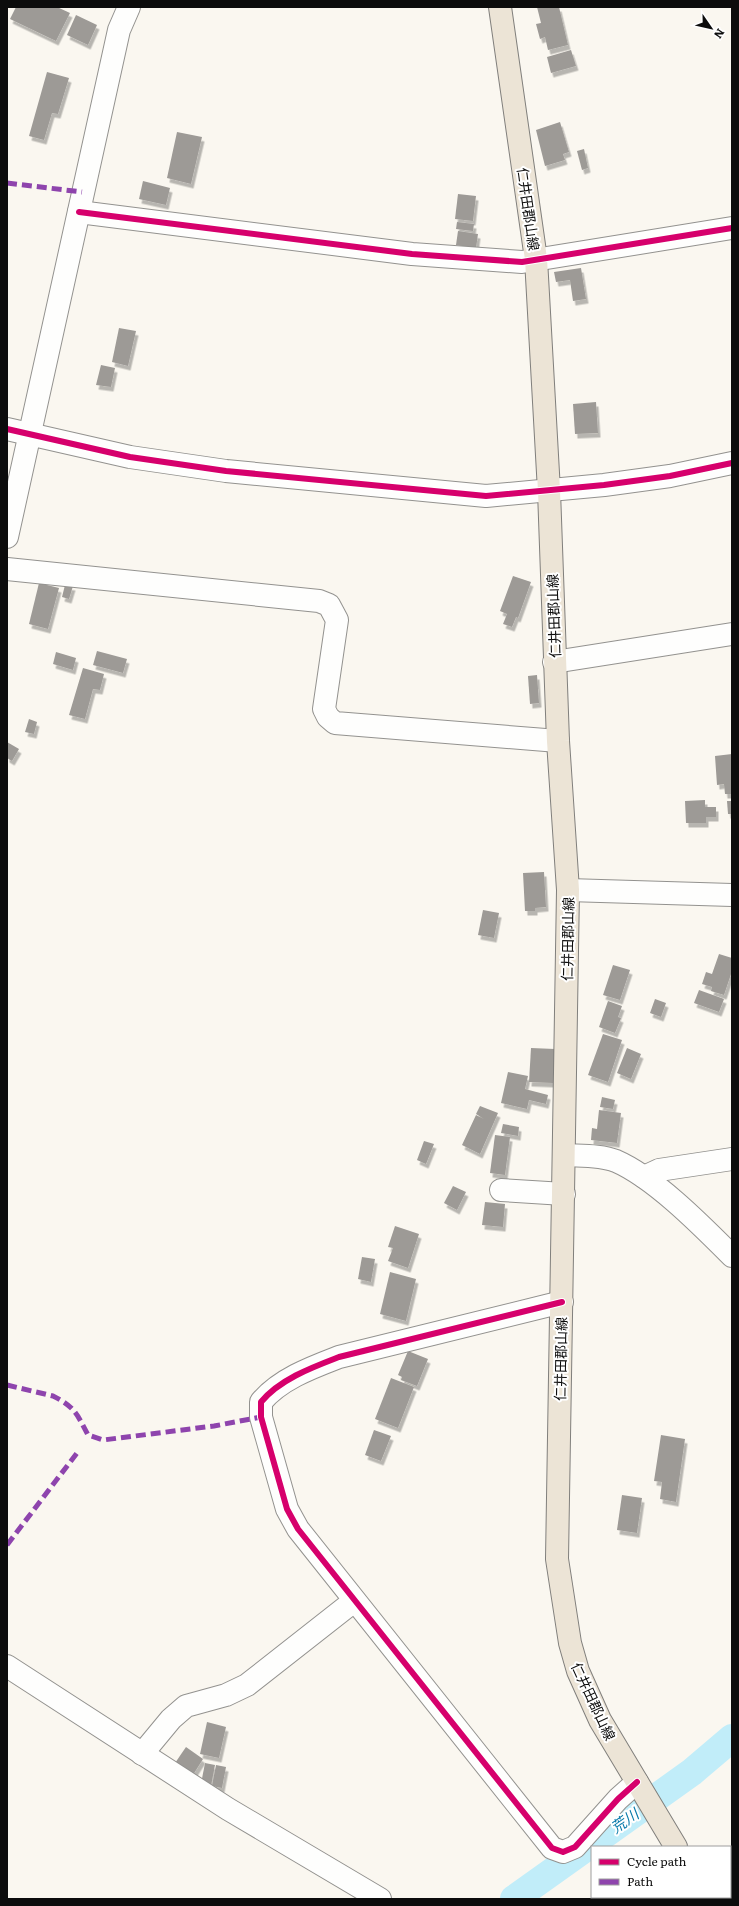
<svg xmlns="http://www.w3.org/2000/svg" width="739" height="1906" font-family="Literata,'Noto Sans JP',serif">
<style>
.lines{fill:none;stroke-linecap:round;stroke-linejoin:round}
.river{stroke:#c1edf9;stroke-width:28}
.building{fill:#9d9a96;filter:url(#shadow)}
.minor-casing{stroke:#93928f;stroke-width:24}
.major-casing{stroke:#807f7c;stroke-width:24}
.minor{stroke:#fefefd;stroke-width:22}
.major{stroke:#ece4d6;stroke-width:22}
.quiet{stroke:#8e44ad;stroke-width:5;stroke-dasharray:10 5;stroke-linecap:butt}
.cycleway-casing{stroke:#fff;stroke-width:8}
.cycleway{stroke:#d6006c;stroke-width:6}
.labels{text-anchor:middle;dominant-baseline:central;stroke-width:4;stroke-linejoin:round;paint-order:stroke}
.street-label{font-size:14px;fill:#0c0c0c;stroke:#fff}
.water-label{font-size:15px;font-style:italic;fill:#087bab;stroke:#fff}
</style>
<defs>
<filter id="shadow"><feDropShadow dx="2.5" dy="4.5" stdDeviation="0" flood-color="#0004"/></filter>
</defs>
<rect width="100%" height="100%" fill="#faf7f0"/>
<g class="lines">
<path class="river" d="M514,1899l178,-127 40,-34"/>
</g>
<g class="building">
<path d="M16,7h41l13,6 -14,28 -46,-22z"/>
<path d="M537,7h22l9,38 -20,5 -3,-13 -5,2 -4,-15 5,-1z"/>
<path d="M76,15l21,10 -9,20 -21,-10z"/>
<path d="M571,50l5,16 -25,7 -4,-16z"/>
<path d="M47,72l22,6 -11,36 -6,-1 -8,27 -15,-4z"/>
<path d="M560,122l9,30 -6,2 2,6 -20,6 -9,-36z"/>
<path d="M177,132l25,5 -11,47 -24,-6z"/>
<path d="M584,149l4,19 -6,2 -5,-19z"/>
<path d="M143,181l27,7 -4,17 -27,-6z"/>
<path d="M458,194l18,2 -3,25 -18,-2z"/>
<path d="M457,222l17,2 -1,7 -17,-2z"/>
<path d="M458,231l20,3 -2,14 -20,-3z"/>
<path d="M581,268l5,31 -13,2 -3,-21 -14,2 -2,-10z"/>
<path d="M119,328l17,3 -8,35 -16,-4z"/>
<path d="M101,365l14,3 -4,19 -15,-2z"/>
<path d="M596,402l2,31 -23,1 -2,-30z"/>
<path d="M513,576l18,6 -13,36 -2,-1 -4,10 -9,-3 4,-10 -7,-3z"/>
<path d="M39,583l20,5 -11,41 -19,-5z"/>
<path d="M65,585l8,1 -4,13 -7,-2z"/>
<path d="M97,651l30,8 -4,14 -30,-8z"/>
<path d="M56,652l20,6 -3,12 -20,-6z"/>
<path d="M83,668l21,6 -4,16 -7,-1 -8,30 -16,-4z"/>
<path d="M537,675l2,28 -9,1 -2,-28z"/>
<path d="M29,719l8,3 -3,12 -9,-2z"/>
<path d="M7,742l12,7 -7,12 -5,-3z"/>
<path d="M732,754v40h-7l-1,-10 -7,1 -2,-29z"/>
<path d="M705,800v7h11v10h-10v6h-20l-1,-22z"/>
<path d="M727,801h5v13h-4z"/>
<path d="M544,872l2,35 -11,1v3h-10l-2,-38z"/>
<path d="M483,910l16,3 -5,25 -16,-3z"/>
<path d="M719,954l13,4v13l-8,24 -13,-4 1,-4 -10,-3 4,-12 6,2z"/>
<path d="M613,965l17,5 -10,30 -17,-5z"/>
<path d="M699,990l25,9 -5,13 -25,-9z"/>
<path d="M655,999l11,4 -5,14 -11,-4z"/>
<path d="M608,1001l14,5 -4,11 3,1 -6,15 -16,-6z"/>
<path d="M603,1034l19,6 -14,42 -20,-7z"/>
<path d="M531,1048l24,1 -2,34 -24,-1z"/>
<path d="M627,1048l14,6 -10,25 -14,-6z"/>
<path d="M508,1072l20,4 -3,13 23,6 -2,9 -17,-4 -2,9 -26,-6z"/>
<path d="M602,1097l13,3 -2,9 -13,-2z"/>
<path d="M480,1106l18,7 -18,41 -18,-9 14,-30 8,4 -8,-5z"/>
<path d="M599,1110l22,3 -4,30 -26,-3 1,-12 5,1z"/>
<path d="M503,1124l16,3 -1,9 -17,-3z"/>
<path d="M495,1135l15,2 -5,38 -15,-2z"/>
<path d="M424,1141l10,3 -8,20 -9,-4z"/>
<path d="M453,1186l13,6 -9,18 -13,-7z"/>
<path d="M485,1202l20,2 -2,23 -21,-2z"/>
<path d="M395,1226l24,8 -11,34 -20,-7 5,-13 -5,-1z"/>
<path d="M362,1257l13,2 -4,23 -13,-3z"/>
<path d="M390,1272l26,7 -10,42 -26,-7z"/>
<path d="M408,1351l20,8 -11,27 -16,-6 1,-3 -4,-2z"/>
<path d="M391,1378l23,9 -16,41 -23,-9z"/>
<path d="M374,1430l17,6 -10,25 -16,-6z"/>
<path d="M661,1435l24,4 -9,63 -16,-3 2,-17 -8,-1z"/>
<path d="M622,1495l20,3 -5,35 -20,-3z"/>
<path d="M207,1722l19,5 -7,31 -19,-4z"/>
<path d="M186,1747l17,12 -12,19 -18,-12z"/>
<path d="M205,1763l10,2 -4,21 -10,-2z"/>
<path d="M216,1765l10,2 -4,21 -10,-2z"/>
</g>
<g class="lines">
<g class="minor-casing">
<g id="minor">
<path d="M79,212l333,42 110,8 210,-34"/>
<path d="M7,429l123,28 96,14 260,25 118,-11 66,-9 62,-13"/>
<path d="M7,537l112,-507 10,-23"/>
<path d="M7,569l312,32 10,4 8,15 -13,89 4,8 7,6 223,18"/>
<path d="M554,662l178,-28"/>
<path d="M568,890l164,5"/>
<path d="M565,1155c16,1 36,0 51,6 39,17 86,65 116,95"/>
<path d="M644,1177l15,-7 73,-11"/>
<path d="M501,1190l63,4"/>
<path d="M562,1302l-223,55c-26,10 -59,22 -78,45v15l26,92 11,20 254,319 11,4 12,-5 43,-48 19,-17"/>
<path d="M7,1666l221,143 152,90"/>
<path d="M142,1754l29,-35 15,-13 40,-11 21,-10 107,-84"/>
</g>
</g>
<g class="major-casing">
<g id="major">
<path d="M500,7l36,252 13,232 9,250 10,149 -11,669 13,84 8,28 22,49 76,127"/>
<path d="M706,1897l1,2"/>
</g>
</g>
<use href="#minor" class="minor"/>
<use href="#major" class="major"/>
<g class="quiet">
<path d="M7,183l75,9"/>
<path d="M7,1385l46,11c22,11 24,18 35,39l15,5 111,-14 47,-9"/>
<path d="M7,1545l70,-92"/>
</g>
<g class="cycleway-casing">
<g id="cycleway">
<path d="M79,212l333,42 110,8 210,-34"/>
<path d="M7,429l123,28 96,14 260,25 118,-11 66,-9 62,-13"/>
<path d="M562,1302l-223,55c-26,10 -59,22 -78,45v15l26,92 11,20 254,319 11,4 12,-5 43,-48 19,-17"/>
</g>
</g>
<use href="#cycleway" class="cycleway"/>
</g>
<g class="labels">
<g class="street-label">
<text transform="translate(529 209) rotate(82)">仁井田郡山線</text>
<text transform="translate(553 616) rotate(-92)">仁井田郡山線</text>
<text transform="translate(567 939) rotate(-89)">仁井田郡山線</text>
<text transform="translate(560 1359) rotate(-89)">仁井田郡山線</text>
<text transform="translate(594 1701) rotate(65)">仁井田郡山線</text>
</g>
<g class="water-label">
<text transform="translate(624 1820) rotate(-35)">荒川</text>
</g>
</g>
<rect width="739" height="1906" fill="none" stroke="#0c0c0c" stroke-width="16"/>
<rect x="591" y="1846" width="140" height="52" fill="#ffffff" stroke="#9e9e9e"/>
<rect x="599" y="1859" width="20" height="6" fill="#d6006c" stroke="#9e9e9e"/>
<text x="627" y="1866" font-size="12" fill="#0c0c0c">Cycle path</text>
<rect x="599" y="1879" width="20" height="6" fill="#8e44ad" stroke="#9e9e9e"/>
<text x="627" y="1886" font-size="12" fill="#0c0c0c">Path</text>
<g transform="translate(711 28) rotate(124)" stroke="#ffffff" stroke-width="3" paint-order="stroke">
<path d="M0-3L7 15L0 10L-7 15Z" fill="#0c0c0c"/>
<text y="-6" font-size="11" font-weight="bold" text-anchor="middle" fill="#0c0c0c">N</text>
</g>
</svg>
